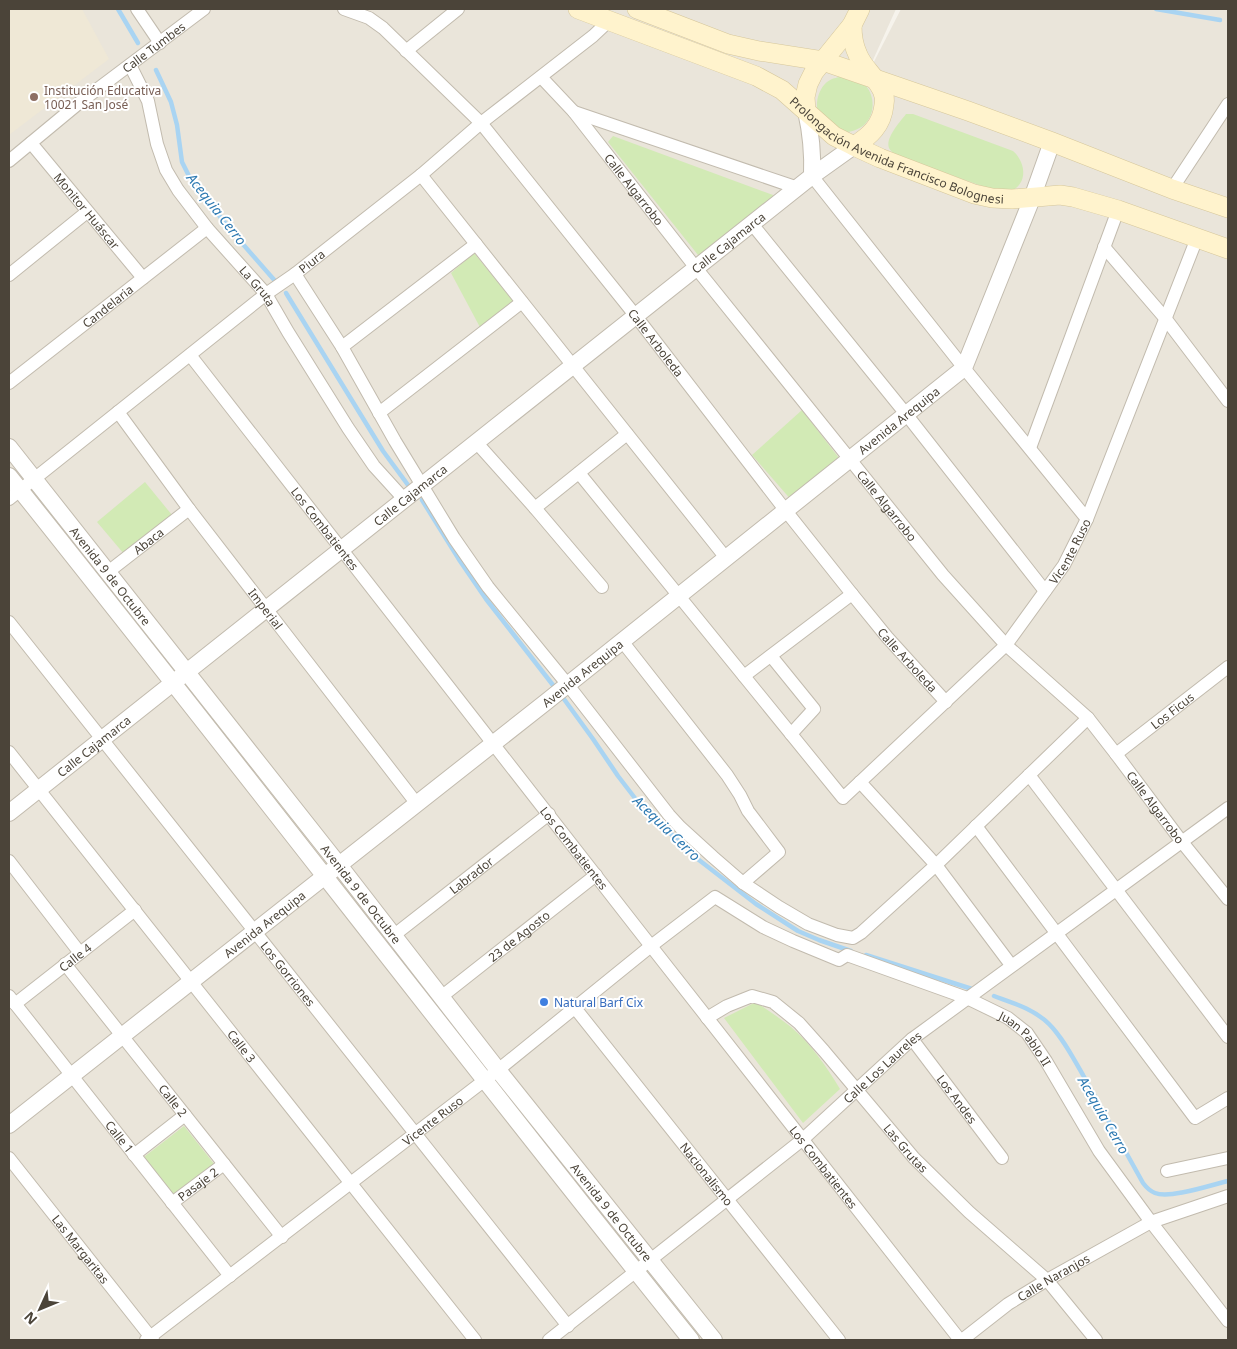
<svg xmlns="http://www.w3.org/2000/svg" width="1237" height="1349" font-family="'Noto Sans',sans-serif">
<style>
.residential{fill:#eae5da}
.education{fill:#efe8d6}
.green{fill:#d2eab5}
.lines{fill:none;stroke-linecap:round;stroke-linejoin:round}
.stream{stroke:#a9d4f2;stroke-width:4.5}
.minor-casing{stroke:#c2bbae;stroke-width:14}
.tertiary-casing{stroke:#c2bbae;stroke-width:18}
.secondary-casing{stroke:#d6c79b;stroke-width:20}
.minor{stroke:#fff;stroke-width:12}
.tertiary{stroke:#fff;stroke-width:16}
.secondary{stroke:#fff3cd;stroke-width:19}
.education-dot{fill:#8d6e63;stroke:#fff;stroke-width:2}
.shop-dot{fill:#3f7fe0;stroke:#fff;stroke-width:2}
.labels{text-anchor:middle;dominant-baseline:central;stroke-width:4;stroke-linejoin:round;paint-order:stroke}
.street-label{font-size:12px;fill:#4b4439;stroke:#fff}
.education-label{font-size:12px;fill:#785e54;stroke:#fff;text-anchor:start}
.shop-label{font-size:12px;fill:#366cbe;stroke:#fff;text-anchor:start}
.water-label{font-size:14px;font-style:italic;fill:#2e7ab2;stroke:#fff}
</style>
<rect width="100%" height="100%" fill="#f6f3ec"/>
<path class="residential" d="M9,9h887l-37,82 42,-82h327v1331h-1219z"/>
<path class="education" d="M9,9h73l27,50 -100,76z"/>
<g class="green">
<path d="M845,76c6,2 13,3 18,7 12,10 13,30 2,41 -5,5 -15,9 -22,8 -4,-1 -9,-6 -12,-9 -3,-2 -8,-4 -10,-6 -8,-9 -3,-28 6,-35 5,-4 12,-5 18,-6z"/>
<path d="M906,114h7l100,37c12,10 16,32 -2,40 -3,2 -8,1 -12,1l-105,-37c-1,-2 -4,-5 -5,-7 -4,-10 11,-26 17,-34z"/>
<path d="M613,136l160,59 -1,6 -69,54h-5l-90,-113z"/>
<path d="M474,253l40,49 -32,29 -31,-58z"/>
<path d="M802,410l40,52 -49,40 -41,-47z"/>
<path d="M145,482l27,33 -48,39 -27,-32z"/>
<path d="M756,1002c11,8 24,16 35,25 20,17 36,40 49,62l-37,34 -79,-105z"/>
<path d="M184,1126l31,39 -42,31 -29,-39z"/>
</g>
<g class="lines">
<g class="stream">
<path d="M118,9l20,34"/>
<path d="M1156,9l64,11"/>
<path d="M156,70l15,32 6,23 5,37 8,16 16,21 28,35 42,48"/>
<path d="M286,293l97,158 25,34"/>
<path d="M422,500l38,61 26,38 70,90"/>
<path d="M561,695l32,44 25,37 23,30 58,54 57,44 42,27 21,9 32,11"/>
<path d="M866,955l106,34"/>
<path d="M994,996c19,7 40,13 55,28 14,14 24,34 34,51 20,36 40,72 60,108 3,4 7,8 12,10 15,6 56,-8 73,-12"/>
</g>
<g class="minor-casing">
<g id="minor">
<path d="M137,9l23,34"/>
<path id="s1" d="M344,9l25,9 14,10 98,95 154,192 151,196 66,83 35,43 59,65"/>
<path d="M406,51l52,-42"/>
<path id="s2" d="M130,65l18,36 9,43 9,26 12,20 29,38 59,66 22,38 60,96 26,38 30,33"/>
<path id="s3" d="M541,77l33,35 122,156 247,307 63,70 82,73 28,36 66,88 46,57"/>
<path d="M574,112l224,76"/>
<path id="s4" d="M31,143l112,135"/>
<path id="s5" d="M9,161l70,-58 125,-94"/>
<path d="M421,175l305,383"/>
<path d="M812,176l152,192 123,151"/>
<path d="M1172,189l56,-85"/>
<path d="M752,224l154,190 139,177"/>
<path d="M1104,247l61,71 63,83"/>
<path d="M295,274l47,73 53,94 59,97 34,49 80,98 101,130 11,12 33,30 30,26 36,24 29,17 29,11 16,3 8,-5 75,-68 152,-147"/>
<path d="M9,275l78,-63"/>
<path d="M342,347l134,-103"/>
<path id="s6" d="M190,355c256,328 512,658 770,985"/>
<path id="s7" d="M9,383l198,-155"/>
<path id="s8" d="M118,412l71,97 228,295"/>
<path d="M379,413l143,-111"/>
<path d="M476,442l59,66 67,79"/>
<path d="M1030,448l88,-238"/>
<path id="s9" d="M579,473l264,325 163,-153 58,-80 23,-46 110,-281"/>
<path id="s10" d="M9,499l257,-205 29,-20 126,-99 60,-52 112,-87 17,-16"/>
<path d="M535,508l92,-74"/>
<path id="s11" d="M108,572l81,-63"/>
<path id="s12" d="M9,622l559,704"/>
<path d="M622,641l105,134 13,20 8,16 31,41 -36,31"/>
<path d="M771,656l43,53 -23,25"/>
<path d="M744,676l108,-82"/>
<path id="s13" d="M9,752c156,195 310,393 466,588"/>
<path id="s14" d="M1116,754l112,-87"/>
<path d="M1029,775l199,262"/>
<path d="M860,782l76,83 75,100"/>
<path d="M976,826l219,292 33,-20"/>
<path d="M9,861l71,92"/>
<path id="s15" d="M393,936l156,-122"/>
<path id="s16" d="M65,964l217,273"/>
<path id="s17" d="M9,996l221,280"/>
<path id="s18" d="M441,997l155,-122"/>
<path id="s19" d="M15,1004l120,-94"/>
<path id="s20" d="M575,1008l264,332"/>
<path id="s21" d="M707,1018l20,-12 25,-10 21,6 26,21 25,28 90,107 55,54 78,68 49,60"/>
<path id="s22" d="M912,1039l90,119"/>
<path d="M134,1155l51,-40"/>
<path id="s23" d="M9,1158l144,182"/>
<path d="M1167,1171l61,-13"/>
<path id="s24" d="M172,1203l52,-39"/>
<path id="s25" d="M146,1340l352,-270 153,-124 64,-49 48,30 30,14 46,19 8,-5 120,43 41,20 19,15 19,28 53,90 52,71 77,99"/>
<path id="s26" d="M549,1340l253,-200 110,-101 316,-231"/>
<path id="s27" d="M962,1340l46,-36 39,-24 104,-58 77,-26"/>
</g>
</g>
<g class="tertiary-casing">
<g id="tertiary">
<path d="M806,111c5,22 7,42 6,65"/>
<path id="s28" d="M9,447l330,418 159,205 216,270"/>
<path d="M9,476c229,286 452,578 682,864"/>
<path id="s29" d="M9,813l803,-637 42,-30"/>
<path id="s30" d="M9,1125l537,-423 418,-334 67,-167 21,-59"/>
</g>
</g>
<g class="secondary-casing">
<g id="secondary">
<path id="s31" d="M578,9l178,67 26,14 52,46 20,10 26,12 94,36 18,4 20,1 48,-4 13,2 45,13 110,39"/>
<path d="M637,9l91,35 31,7 64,10 145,50 84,31 120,47 56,19"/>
<path d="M852,25c0,11 1,20 6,30 5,13 18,22 24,35 2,4 3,10 2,15 -2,20 -14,31 -30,41"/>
<path d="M806,111l-1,-14 3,-13 6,-12 38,-47 8,-16"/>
</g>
</g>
<use href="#minor" class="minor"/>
<use href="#tertiary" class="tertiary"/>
<use href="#secondary" class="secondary"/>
</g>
<circle class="education-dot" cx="34" cy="97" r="5"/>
<circle class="shop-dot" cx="544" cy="1002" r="5"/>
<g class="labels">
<g class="street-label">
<text stroke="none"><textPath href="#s5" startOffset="184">Calle Tumbes</textPath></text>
<text stroke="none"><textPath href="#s31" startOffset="352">Prolongación Avenida Francisco Bolognesi</textPath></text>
<text stroke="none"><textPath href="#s3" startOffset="146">Calle Algarrobo</textPath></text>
<text stroke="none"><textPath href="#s4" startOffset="88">Monitor Huáscar</textPath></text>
<text stroke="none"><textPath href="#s29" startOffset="918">Calle Cajamarca</textPath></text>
<text stroke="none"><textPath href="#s10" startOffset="385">Piura</textPath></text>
<text stroke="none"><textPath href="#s2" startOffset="260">La Gruta</textPath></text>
<text stroke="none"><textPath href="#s7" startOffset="125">Candelaria</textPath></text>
<text stroke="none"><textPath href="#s1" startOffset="461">Calle Arboleda</textPath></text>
<text stroke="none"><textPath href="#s30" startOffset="1135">Avenida Arequipa</textPath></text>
<text stroke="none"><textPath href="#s29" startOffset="512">Calle Cajamarca</textPath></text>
<text stroke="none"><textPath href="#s3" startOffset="551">Calle Algarrobo</textPath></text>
<text stroke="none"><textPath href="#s6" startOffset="220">Los Combatientes</textPath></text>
<text stroke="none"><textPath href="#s11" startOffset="51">Abaca</textPath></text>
<text stroke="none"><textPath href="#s9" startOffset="756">Vicente Ruso</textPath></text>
<text stroke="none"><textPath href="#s28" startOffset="164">Avenida 9 de Octubre</textPath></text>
<text stroke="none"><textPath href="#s8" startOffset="246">Imperial</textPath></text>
<text stroke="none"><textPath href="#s1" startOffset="866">Calle Arboleda</textPath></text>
<text stroke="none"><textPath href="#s30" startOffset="730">Avenida Arequipa</textPath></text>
<text stroke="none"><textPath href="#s14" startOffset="71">Los Ficus</textPath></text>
<text stroke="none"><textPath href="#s29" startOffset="108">Calle Cajamarca</textPath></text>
<text stroke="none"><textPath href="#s3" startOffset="956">Calle Algarrobo</textPath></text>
<text stroke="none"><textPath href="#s6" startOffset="625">Los Combatientes</textPath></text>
<text stroke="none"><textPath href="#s15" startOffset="99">Labrador</textPath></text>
<text stroke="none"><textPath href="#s28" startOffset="569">Avenida 9 de Octubre</textPath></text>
<text stroke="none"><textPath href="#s30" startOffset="325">Avenida Arequipa</textPath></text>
<text stroke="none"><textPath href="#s18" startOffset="99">23 de Agosto</textPath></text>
<text stroke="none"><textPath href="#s19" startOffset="76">Calle 4</textPath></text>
<text stroke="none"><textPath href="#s12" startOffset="449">Los Gorriones</textPath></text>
<text stroke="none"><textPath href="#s25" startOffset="1070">Juan Pablo II</textPath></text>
<text stroke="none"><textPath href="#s13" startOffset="375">Calle 3</textPath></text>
<text stroke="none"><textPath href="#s26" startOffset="431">Calle Los Laureles</textPath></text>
<text stroke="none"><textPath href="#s22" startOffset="75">Los Andes</textPath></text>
<text stroke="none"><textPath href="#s16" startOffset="174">Calle 2</textPath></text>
<text stroke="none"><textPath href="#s25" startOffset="361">Vicente Ruso</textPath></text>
<text stroke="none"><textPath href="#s17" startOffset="179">Calle 1</textPath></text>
<text stroke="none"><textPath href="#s21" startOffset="270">Las Grutas</textPath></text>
<text stroke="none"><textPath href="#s6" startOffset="1030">Los Combatientes</textPath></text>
<text stroke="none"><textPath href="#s20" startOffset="212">Nacionalismo</textPath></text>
<text stroke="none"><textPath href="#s24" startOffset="32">Pasaje 2</textPath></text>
<text stroke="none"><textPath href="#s28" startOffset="974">Avenida 9 de Octubre</textPath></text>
<text stroke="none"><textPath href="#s23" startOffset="116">Las Margaritas</textPath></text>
<text stroke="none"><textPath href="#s27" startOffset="111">Calle Naranjos</textPath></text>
</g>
<g class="education-label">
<text x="44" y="90">Institución Educativa<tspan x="44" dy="14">10021 San José</tspan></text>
</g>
<g class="shop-label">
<text x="554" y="1002">Natural Barf Cix</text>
</g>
<g class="water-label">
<text transform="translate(217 209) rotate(52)">Acequia Cerro</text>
<text transform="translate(667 828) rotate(44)">Acequia Cerro</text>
<text transform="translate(1104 1115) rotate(60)">Acequia Cerro</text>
</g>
</g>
<rect width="1237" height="1349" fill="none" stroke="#4b4439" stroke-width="20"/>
<g transform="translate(40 1309) rotate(226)" stroke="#ffffff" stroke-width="4" paint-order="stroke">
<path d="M0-4L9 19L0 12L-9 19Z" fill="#4b4439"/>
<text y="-8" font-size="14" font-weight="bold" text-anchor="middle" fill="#4b4439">N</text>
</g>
</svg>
